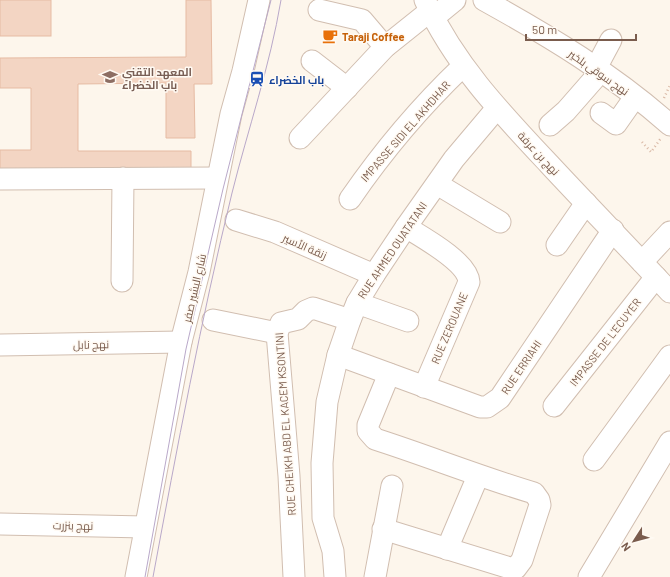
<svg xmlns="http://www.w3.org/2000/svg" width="670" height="577" font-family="Barlow,Cairo,sans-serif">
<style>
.building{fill:#f3d5c3;stroke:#e6bba3}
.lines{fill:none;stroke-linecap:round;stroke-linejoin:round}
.minor-casing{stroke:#d1beb0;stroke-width:23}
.path{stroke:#d9b8a5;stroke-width:2.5;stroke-dasharray:1 3;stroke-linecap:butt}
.minor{stroke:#fff;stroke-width:21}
.tram{stroke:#b9a8c9;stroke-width:1}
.labels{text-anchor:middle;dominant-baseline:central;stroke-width:3;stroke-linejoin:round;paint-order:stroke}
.food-label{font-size:11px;font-weight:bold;fill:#c56008;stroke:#fffaf3;text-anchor:start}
.education-label{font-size:11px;font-weight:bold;fill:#785e54;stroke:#fffaf3;text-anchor:start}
.street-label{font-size:11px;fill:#7a5c4d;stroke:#fffaf3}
.transit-label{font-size:11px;font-weight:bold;fill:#164399;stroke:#fffaf3;text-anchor:start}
</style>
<rect width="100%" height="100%" fill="#fdf6ec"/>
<g class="building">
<rect x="0" y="0" width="51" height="36"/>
<path d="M186,0h25l1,84h-18l1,54h-29v-55l-88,1v67h113v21h-191v-22h31v-62h-31v-30l186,-1z"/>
</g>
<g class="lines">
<g class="minor-casing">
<g id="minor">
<path d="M425,0c29,64 77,114 124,164 40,43 81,85 121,128"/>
<path d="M484,0c65,36 130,75 186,125"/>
<path d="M319,10l43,10 23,27"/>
<path d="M433,18l22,-18"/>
<path d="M312,61l35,27"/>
<path d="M596,68l15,-28"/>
<path d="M601,113l15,11 19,-27"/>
<path d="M550,125l16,-14 35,-40"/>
<path d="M300,138l85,-91 45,-36"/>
<path d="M0,179l217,-1"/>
<path d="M437,184l63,38"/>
<path d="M350,199c33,-48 71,-93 113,-133"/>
<path d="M236,220l39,12 99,43"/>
<path d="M406,227c16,10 62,35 63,55l-45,105"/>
<path d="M557,245l29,-42"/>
<path d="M642,262l28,-30"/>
<path d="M122,281l1,-103"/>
<path d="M357,303l51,18"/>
<path d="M213,320l64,13"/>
<path d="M0,345l181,-3"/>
<path d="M338,355l142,52h7l13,-9 113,-168"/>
<path d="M554,406l102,-129"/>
<path d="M594,460l76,-104"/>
<path d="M0,524l145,3"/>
<path d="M383,529l127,39h6l6,-8 18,-55 -1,-5 -5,-7c-54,-16 -106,-37 -159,-54l-7,-8v-6l21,-51"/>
<path d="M447,549l31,-73"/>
<path d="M136,577l45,-235 18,-70 32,-158 12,-43 16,-71"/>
<path d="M294,577l-5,-101 -12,-143 4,-10 17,-4 8,-8 7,-3 37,12"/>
<path d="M335,577l-2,-26 -10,-33 -1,-55 5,-61 11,-47 12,-35 7,-17 17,-28 32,-48 48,-68 43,-51"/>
<path d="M375,577l17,-91"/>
<path d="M589,577l81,-135"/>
</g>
</g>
<g class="path">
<path d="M664,98l6,-13"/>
<path d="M642,142l9,10 10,-14"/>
</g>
<use href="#minor" class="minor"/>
<g class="tram">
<path d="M145,577l41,-228 37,-160 48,-189"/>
<path d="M153,577c24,-129 48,-257 79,-384 16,-64 38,-127 49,-193"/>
</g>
</g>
<defs>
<g id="cafe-bare" transform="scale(1.2)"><path d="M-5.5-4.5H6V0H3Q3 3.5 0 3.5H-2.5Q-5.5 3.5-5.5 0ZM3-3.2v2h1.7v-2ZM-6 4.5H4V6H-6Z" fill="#e8710a" stroke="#fffaf3" stroke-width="2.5" paint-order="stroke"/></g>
<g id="school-bare" transform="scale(1.2)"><path d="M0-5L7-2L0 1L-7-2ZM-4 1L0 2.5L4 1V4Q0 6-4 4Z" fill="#8d6e63" stroke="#fffaf3" stroke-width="2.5" paint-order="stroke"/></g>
<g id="station-bare" transform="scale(1.2)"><path d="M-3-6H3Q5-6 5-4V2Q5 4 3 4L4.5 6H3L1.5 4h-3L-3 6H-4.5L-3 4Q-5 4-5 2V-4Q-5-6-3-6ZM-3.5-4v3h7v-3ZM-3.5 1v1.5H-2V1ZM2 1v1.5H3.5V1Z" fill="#1a4fb4" stroke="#fffaf3" stroke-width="2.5" paint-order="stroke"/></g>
</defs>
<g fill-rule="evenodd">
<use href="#cafe-bare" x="330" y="36"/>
<use href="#school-bare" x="110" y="77"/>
<use href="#station-bare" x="257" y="79"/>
</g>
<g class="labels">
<g class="food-label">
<text x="342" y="36">Taraji Coffee</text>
</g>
<g class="education-label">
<text x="122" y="71">المعهد التقني<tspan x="122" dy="13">باب الخضراء</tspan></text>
</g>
<g class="street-label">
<text transform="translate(599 72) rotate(35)">نهج سوقي بلخير</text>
<text transform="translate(405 131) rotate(-49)">IMPASSE SIDI EL AKHDHAR</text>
<text transform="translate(539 153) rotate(47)">نهج بن عرفة</text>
<text transform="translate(305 246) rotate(24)">زنقة الأسير</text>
<text transform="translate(392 250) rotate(-56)">RUE AHMED OUATATANI</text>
<text transform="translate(194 288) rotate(-77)">شارع البشير صفر</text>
<text transform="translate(449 328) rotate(-67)">RUE ZEROUANE</text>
<text transform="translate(605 342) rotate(-52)">IMPASSE DE L'ECUYER</text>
<text transform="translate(91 344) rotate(-1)">نهج نابل</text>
<text transform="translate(521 367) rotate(-56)">RUE ERRIAHI</text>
<text transform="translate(285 424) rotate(-94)">RUE CHEIKH ABD EL KACEM KSONTINI</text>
<text transform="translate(73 525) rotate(1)">نهج بنزرت</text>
</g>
<g class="transit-label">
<text x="269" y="79">باب الخضراء</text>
</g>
</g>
<g transform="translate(634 541) rotate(234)" stroke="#fffaf3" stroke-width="3" paint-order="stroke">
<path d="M0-3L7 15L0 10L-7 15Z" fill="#7a5c4d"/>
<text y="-6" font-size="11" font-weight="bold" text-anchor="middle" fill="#7a5c4d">N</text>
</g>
<path d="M526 34v6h110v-6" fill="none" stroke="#7a5c4d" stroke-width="2"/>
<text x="532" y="34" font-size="12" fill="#7a5c4d" stroke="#fffaf3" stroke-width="3" paint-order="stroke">50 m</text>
</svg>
